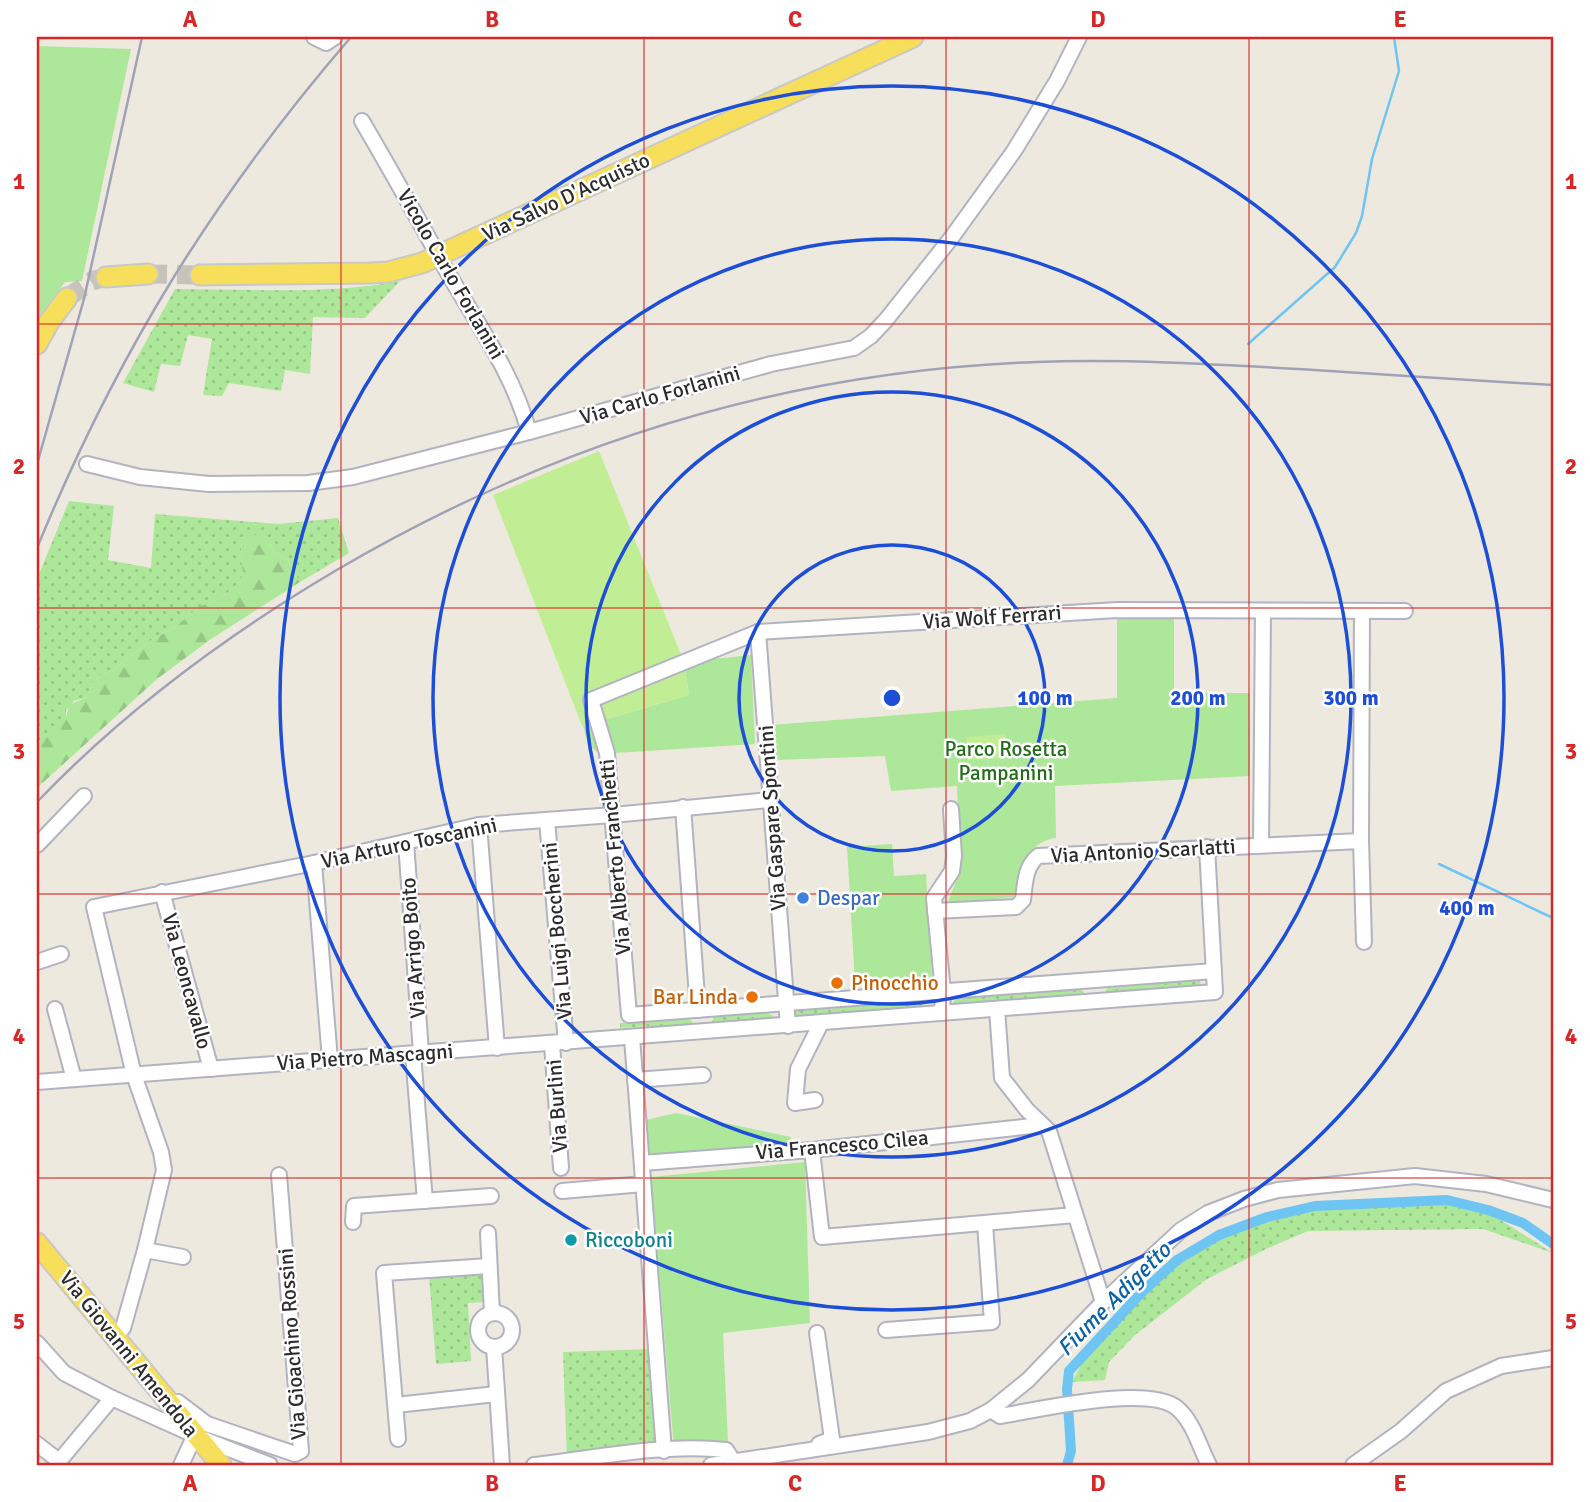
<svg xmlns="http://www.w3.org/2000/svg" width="1590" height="1502" font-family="Signika,sans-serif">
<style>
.grass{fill:url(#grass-dots)}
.forest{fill:url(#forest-firs)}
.park{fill:#ade799}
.pitch{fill:#c1ee95}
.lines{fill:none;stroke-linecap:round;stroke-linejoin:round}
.stream{stroke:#6ec5f4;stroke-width:2.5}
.canal{stroke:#6ec5f4;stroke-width:10}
.major-tunnel{stroke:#c7c3ba;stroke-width:19;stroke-dasharray:19 10;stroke-linecap:butt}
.minor-casing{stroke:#b2b3c0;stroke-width:18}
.major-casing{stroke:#c8c8c8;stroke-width:23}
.minor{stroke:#fff;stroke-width:14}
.major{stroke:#f7df5b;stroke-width:19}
.rail{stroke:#a0a2b7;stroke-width:2.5}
.grid{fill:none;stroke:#d62828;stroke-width:2;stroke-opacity:0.55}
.ring{fill:none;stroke:#1d4ed8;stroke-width:3.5}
.shop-dot{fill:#3f7fe0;stroke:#fff;stroke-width:2.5}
.food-dot{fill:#e8710a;stroke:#fff;stroke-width:2.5}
.culture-dot{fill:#0f9aa8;stroke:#fff;stroke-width:2.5}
.labels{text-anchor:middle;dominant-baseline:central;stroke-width:5;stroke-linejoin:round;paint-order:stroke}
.street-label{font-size:21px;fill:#2c2c2c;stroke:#fff}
.park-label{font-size:21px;fill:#226e18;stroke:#fff}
.shop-label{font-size:21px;fill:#366cbe;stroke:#fff;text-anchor:start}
.food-label{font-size:21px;fill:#c56008;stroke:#fff;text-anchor:start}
.culture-label{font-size:21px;fill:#0d838f;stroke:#fff;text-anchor:start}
.water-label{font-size:23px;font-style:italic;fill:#0862a5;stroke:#fff}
.centre{fill:#1d4ed8;stroke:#fff;stroke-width:3.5}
.ring-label{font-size:21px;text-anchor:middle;font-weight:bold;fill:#1d4ed8;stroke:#fff;stroke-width:5;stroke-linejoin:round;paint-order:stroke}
.neatline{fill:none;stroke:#d62828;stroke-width:2.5}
.grid-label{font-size:23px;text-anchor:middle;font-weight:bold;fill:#d62828}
</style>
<defs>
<pattern id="grass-dots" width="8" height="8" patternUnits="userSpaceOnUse" patternTransform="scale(1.75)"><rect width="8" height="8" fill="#ade799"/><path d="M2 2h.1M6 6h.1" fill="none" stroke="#95c684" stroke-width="1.8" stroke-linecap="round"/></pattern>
<pattern id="forest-firs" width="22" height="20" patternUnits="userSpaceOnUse" patternTransform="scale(1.75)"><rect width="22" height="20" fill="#ade799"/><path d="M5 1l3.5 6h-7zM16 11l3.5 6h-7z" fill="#95c684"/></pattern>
</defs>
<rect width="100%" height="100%" fill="#eee9de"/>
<g class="grass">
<path d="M400,281l-35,37 -52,-1 -3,57 -25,-4 -4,21 -52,-8 -7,13 -19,-1 9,-56 -24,-4 -8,31 -19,-2 -7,28 -31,-9 52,-94c75,0 152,6 225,-8z"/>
<path d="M69,501l45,5 -6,54 43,8 4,-54 123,10 60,-6 11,35 -49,29 -13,-23 -12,-6 -6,-10h-27l-1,13 2,19 -7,12 -23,15 -13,4 -26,22 -23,12 -38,30 -12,5 -10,10 -4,12 -13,4 -8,9v7l-4,5 -25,22v-165z"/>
<path d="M1196,981h4l1,5 -95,9 -1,-2 2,-5z"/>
<path d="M1080,989l4,3 -3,6 -128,9 -2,-2 5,-6z"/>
<path d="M918,1002l5,2 -3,7 -126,8 -1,-4 5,-4z"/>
<path d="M768,1013l5,3 -3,6 -57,2 -2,-1 3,-6z"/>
<path d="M688,1019l5,3 -4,6 -39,2 -3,-4 -27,2v-5z"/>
<path d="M1424,1200l41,2 18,7 70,44 -70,-24 -175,2 -42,18 -59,30 -72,56 -26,27 -4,18 -33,2 10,-19 63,-75 24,-20 62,-39 28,-14 53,-9z"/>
<path d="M484,1274l1,28 -17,1 3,58 -35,3 -7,-88z"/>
<path d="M650,1349l9,102 -92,11 -4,-110z"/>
</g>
<path class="forest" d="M259,534l6,3 10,16 12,6 13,23 -89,57 -54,40 -120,109v-44l29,-27 3,-12 18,-8 4,-12 10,-10 12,-5 38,-30 23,-12 26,-22 13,-4 23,-15 7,-12 -2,-19 1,-13 5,-6z"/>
<g class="park">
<path d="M37,46l94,3 -49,232 -17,1 -28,37z"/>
<path d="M1117,610h57v83h76v83l-195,10 1,52c-17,2 -31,15 -35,33 -4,13 3,12 -8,26l-66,7 14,-35 -4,-83 -66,5 -6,-35 -110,4 -4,-35 346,-27z"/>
<path d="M751,655l4,89 -155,10 -12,-9 -5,-19 106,-31 -5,-33z"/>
<path d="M892,844l2,32 32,-2 6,104 -77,5 -8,-136z"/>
<path d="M676,1113l115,24 1,8 -147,14 -3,-38z"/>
<path d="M805,1162l5,161 -87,10 5,110 -54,6 -23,-272z"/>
</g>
<g class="pitch">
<path d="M599,451l85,211 5,33 -107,31 -89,-231z"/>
<path d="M1005,734l1,24 -39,2 -1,-23z"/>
</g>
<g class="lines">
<g class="stream">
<path d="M1248,344l87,-77 21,-34 6,-17 10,-57 27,-88 -5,-34"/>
<path d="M1439,864l114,54"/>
</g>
<path class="canal" d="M1067,1465l4,-14 -4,-62 2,-18 72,-78 36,-33 42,-25 48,-18 48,-11 132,-6 41,10 35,13 30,21"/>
<g class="major-tunnel">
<path d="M148,274l52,1"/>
<path d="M67,298l25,-17 14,-4"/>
</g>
<g class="minor-casing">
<g id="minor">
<path d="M314,37l12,6 9,-6"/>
<path d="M362,121c28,48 55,96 82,145 31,55 68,104 85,166"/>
<path d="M87,464l53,13 69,7 99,-1 45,-6 176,-45 242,-68 83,-16 17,-12 15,-16 66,-83 62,-86 43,-70 22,-44"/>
<path d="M1362,611l-1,230 3,101"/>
<path d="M758,632l30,394"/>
<path d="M683,807l15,203"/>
<path d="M547,820l19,223"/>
<path d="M479,825l18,223"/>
<path d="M406,842l15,211"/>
<path d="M37,845l47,-49"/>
<path d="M1261,845l2,-234"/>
<path d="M314,863l16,197"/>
<path d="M162,892l49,177"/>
<path d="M935,911l81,-4 7,-7c2,-17 2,-33 15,-44l323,-15"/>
<path d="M37,962l24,-8"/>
<path d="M1214,971l-585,44 -22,-262 -16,-53 167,-68 359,-22 288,1"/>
<path d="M55,1009l19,70"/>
<path d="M997,1009l5,69 25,32 22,21 54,171"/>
<path d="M942,1013l1,-21 -9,-94 18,-27 2,-15 -3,-47"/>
<path d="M632,1038l32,413"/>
<path d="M552,1044l9,124"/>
<path d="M413,1054l12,147"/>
<path d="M635,1080l68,-5"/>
<path d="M37,1082l1178,-90 -8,-145"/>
<path d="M815,1100l-20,3 3,-34 23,-46"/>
<path d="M812,1150l10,87 253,-22"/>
<path d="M642,1163l170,-13 230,-25"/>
<path d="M562,1191l81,-7"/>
<path d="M353,1222l1,-16 137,-10"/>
<path d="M488,1233l4,80"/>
<path d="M145,1250l38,7"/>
<circle cx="495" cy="1330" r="17"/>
<path d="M886,1330l106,-8 -7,-98"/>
<path d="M817,1333l15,106 -13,5"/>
<path d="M114,1336l9,-8 22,-78 19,-80 -3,-18 -27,-77 -40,-168 220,-44 165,-38 134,-10 157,-15"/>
<path d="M37,1343l27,30 48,25 89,40 69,27"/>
<path d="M494,1347l8,118"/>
<path d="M171,1403l7,-1 29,22 88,30 6,-3 -22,-276"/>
<path d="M396,1405l100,-11"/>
<path d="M991,1410l9,6c38,-6 148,-32 177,-8 16,13 23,40 32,57"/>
<path d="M398,1439l-14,-166 105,-7"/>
<path d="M37,1444l22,17"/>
<path d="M56,1465l56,-67"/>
<path d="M181,1465l14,-30"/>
<path d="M534,1465c61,-7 131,-22 192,-15l8,12"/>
<path d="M711,1465l217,-33 42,-11 21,-11 37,-30 75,-78 78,-72 27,-17 36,-14 34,-9 137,-14 71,8 67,16"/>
<path d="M1353,1465l48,-34 45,-40 55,-25 52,-8"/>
</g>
</g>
<g class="major-casing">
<g id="major">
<path d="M200,275l171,-2 17,-1 34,-9 491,-226"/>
<path d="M106,277l42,-3"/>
<path d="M37,344l12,-22 18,-24"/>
<path d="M37,1243l184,222"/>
</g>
</g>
<use href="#minor" class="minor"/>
<use href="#major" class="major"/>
<g class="rail">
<path d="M37,464l47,-165 58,-262"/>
<path d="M37,548c80,-195 177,-352 314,-511"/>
<path d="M37,802c87,-91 190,-167 298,-231 216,-127 450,-200 701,-209 88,-3 175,2 263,7 85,6 169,11 254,16"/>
</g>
</g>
<path class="grid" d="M341,37v1428M644,37v1428M946,37v1428M1249,37v1428M37,324h1516M37,608h1516M37,894h1516M37,1178h1516"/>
<g class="ring">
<circle cx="892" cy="698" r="153"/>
<circle cx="892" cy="698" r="306"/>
<circle cx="892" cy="698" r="459"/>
<circle cx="892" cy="698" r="612"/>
</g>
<circle class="shop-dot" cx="803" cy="898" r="7"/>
<g class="food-dot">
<circle cx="837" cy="983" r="7"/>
<circle cx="752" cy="997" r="7"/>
</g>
<circle class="culture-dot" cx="571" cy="1240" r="7"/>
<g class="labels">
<g class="street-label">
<text transform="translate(566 197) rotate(-25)">Via Salvo D'Acquisto</text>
<text transform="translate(451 274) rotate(60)">Vicolo Carlo Forlanini</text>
<text transform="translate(660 395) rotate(-16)">Via Carlo Forlanini</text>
<text transform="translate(992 617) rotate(-4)">Via Wolf Ferrari</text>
<text transform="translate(772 818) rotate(-94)">Via Gaspare Spontini</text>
<text transform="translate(409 843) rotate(-12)">Via Arturo Toscanini</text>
<text transform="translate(1143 851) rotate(-3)">Via Antonio Scarlatti</text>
<text transform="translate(615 857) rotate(-95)">Via Alberto Franchetti</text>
<text transform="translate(557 931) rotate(-95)">Via Luigi Boccherini</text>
<text transform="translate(413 948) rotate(-94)">Via Arrigo Boito</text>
<text transform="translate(187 981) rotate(75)">Via Leoncavallo</text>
<text transform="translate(365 1057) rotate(-4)">Via Pietro Mascagni</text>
<text transform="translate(557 1106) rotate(-94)">Via Burlini</text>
<text transform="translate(842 1145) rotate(-5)">Via Francesco Cilea</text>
<text transform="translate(292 1344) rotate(-94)">Via Gioachino Rossini</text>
<text transform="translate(129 1354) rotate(51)">Via Giovanni Amendola</text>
</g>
<g class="park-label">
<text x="1006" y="749">Parco Rosetta<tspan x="1006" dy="24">Pampanini</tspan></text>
</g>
<g class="shop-label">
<text x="817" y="898">Despar</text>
</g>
<g class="food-label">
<text x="851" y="983">Pinocchio</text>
<text x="738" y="997" text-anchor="end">Bar Linda</text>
</g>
<g class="culture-label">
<text x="585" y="1240">Riccoboni</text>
</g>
<g class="water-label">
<text transform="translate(1114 1299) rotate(-45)">Fiume Adigetto</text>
</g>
</g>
<circle cx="892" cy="698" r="10" class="centre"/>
<g class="ring-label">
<text x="1045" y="705">100 m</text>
<text x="1198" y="705">200 m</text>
<text x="1351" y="705">300 m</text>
<text x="1467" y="915">400 m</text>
</g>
<rect width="1590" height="1502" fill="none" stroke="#ffffff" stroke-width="77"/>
<rect x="38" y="38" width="1514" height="1426" class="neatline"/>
<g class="grid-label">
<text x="190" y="27">A</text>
<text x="492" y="27">B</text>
<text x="795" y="27">C</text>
<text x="1098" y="27">D</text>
<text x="1400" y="27">E</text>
<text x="19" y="189">1</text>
<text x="1571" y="189">1</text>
<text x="19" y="474">2</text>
<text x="1571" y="474">2</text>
<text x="19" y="759">3</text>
<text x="1571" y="759">3</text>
<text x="19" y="1044">4</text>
<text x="1571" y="1044">4</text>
<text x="19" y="1329">5</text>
<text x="1571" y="1329">5</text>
<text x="190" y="1491">A</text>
<text x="492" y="1491">B</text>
<text x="795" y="1491">C</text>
<text x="1098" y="1491">D</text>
<text x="1400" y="1491">E</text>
</g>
</svg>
